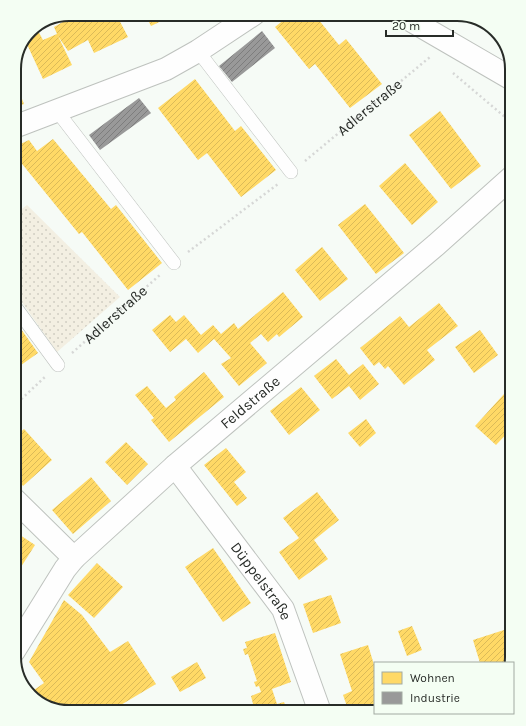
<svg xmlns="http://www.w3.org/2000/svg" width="526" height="726" font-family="Karla,sans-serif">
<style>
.park{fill:url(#park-dots)}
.homes{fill:url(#homes-hatch)}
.industry{fill:url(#industry-hatch)}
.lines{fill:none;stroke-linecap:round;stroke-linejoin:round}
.service-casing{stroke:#bec2be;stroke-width:14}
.minor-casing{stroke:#bec2be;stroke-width:24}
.tertiary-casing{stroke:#bec2be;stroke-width:24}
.path{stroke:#d6d7d6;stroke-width:2.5;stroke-dasharray:2 3;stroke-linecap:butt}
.service{stroke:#fefefe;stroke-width:13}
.minor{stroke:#fefefe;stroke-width:22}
.tertiary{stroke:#fefefe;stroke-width:22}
.labels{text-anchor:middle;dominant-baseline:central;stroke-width:4;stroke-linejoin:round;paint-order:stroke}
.street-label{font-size:15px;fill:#282c28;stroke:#f4fef3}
.rim{fill:none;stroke:#282c28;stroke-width:2}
</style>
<defs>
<pattern id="park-dots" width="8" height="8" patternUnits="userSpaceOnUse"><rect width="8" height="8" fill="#f3efe2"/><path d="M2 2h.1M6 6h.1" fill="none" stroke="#d0cdc2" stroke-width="1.8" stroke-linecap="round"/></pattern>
<pattern id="homes-hatch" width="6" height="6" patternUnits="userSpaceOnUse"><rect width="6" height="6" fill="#ffd966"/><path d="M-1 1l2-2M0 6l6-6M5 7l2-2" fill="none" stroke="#dbba58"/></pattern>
<pattern id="industry-hatch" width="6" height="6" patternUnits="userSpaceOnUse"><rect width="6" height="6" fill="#999"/><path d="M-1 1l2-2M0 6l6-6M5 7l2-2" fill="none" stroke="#7d7d7d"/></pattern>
</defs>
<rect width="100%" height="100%" fill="#f6fbf6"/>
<path class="park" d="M27,205l93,92 -63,55 -43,-61v-76z"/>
<g class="homes">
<path d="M90,14h26l12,23 -34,16 -6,-13 -20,11 -10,-15 14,29 -29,14 -17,-37 6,-13 4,-2 7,13 14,-6 -3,-7 21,-12 2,5z"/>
<path d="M145,14h31l-25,12z"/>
<path d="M291,14h23l25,31 7,-6 36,45 -32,24 -35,-44 -6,5 -34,-42z"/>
<path d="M14,79l10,25 -10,4z"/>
<path d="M195,79l40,52 6,-5 35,44 -35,27 -34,-44 -9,7 -40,-52z"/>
<path d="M440,111l41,55 -30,23 -42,-54z"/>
<path d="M53,139l58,70 5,-4 46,58 -34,27 -46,-58 -3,2 -65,-80v-7l15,-7 8,11z"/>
<path d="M405,163l33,39 -26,23 -33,-39z"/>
<path d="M365,204l39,49 -28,21 -38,-49z"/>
<path d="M322,247l26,32 -28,22 -25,-31z"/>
<path d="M283,292l20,25 -24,20 -2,-3 -9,8 -7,-8 -11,9 17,20 -28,23 -18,-22 10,-6 -17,-19 -16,14 -12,-14 -16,13 -18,-22 18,-15 6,7 8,-7 17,20 12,-10 8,9 13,-11 4,6z"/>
<path d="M439,303l19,23 -31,24 8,10 -31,25 -16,-19 -3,3 -6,-7 -5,4 -14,-18 40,-32 9,11z"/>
<path d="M14,319l24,34 -24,17z"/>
<path d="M480,330l18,25 -24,18 -19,-26z"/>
<path d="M336,359l13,16 14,-11 16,20 -19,16 -11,-14 -17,13 -18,-23z"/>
<path d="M204,372l20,25 -55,45 -18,-22 3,-2 -19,-23 12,-9 19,22 10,-8 -2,-3z"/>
<path d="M301,387l19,23 -31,25 -19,-24z"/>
<path d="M504,394l8,7v27l-16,17 -21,-19z"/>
<path d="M366,419l10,14 -16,14 -12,-14z"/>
<path d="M24,429l28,31 -29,26 -9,-11v-40l1,2z"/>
<path d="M126,442l22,22 -21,21 -22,-23z"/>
<path d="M226,448l20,24 -12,10 13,16 -10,8 -33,-41z"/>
<path d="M512,455v10l-6,-5z"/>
<path d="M91,477l20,24 -38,33 -21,-24z"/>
<path d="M317,492l22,28 -25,20 14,19 -29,21 -20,-28 20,-14 -16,-20z"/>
<path d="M14,531l21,14 -21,33z"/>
<path d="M213,548l38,55 -28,19 -38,-55z"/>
<path d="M97,563l26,24 -29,31 -26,-23z"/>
<path d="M331,595l10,28 -28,10 -10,-29z"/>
<path d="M64,600l18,15 28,37 18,-11 28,43 -47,28h-43l-24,-8 -11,-12 13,-9 -15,-21z"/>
<path d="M412,626l10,24 -15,6 -9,-25z"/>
<path d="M504,630l8,25 -2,8h-30l-7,-23z"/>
<path d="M275,633l16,49 -19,7 5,15 7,-2 4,10h-33l-4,-16 10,-4 -2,-6 -3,1 -2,-5 3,-1 -9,-27 -3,1 -2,-6 4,-1 -2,-6z"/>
<path d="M368,645l7,23v44h-26l-6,-17 9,-4 -12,-37z"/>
<path d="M197,662l9,16 -26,14 -9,-15z"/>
</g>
<g class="industry">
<path d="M262,31l13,17 -43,34 -13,-16z"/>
<path d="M139,98l12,15 -51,37 -11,-15z"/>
<path d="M14,186l8,10 -8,7z"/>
</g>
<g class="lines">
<g class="service-casing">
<g id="service">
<path d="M198,51l93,121"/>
<path d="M57,111l117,152"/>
<path d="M14,305l44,60"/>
</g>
</g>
<g class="minor-casing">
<g id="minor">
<path d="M14,127l152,-58 32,-18 56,-37"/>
<path id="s3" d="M175,466l108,143 37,103"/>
<path d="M14,499l60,59"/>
</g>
</g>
<g class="tertiary-casing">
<g id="tertiary">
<path d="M400,14l112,65"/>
<path id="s4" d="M14,651l51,-82 9,-11 101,-92 261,-221 76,-68"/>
</g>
</g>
<g class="path">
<path d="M366,14l12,7"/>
<path d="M453,73l59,50"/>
<path id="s1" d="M305,161l125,-104"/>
<path d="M188,252l90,-68"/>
<path id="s2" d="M72,353l89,-79"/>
<path d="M14,406l32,-30"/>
</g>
<use href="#service" class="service"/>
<use href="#minor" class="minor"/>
<use href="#tertiary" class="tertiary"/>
</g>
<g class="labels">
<g class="street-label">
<text stroke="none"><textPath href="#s1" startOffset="84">Adlerstraße</textPath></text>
<text stroke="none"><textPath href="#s2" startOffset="58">Adlerstraße</textPath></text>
<text stroke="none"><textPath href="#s4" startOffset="346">Feldstraße</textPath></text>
<text stroke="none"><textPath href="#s3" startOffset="144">Düppelstraße</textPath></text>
</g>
</g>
<path d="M0 0H526V726H0ZM69 21H457A48 48 0 0 1 505 69V657A48 48 0 0 1 457 705H69A48 48 0 0 1 21 657V69A48 48 0 0 1 69 21Z" fill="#f4fef3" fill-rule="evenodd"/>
<path class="rim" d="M69 21H457A48 48 0 0 1 505 69V657A48 48 0 0 1 457 705H69A48 48 0 0 1 21 657V69A48 48 0 0 1 69 21Z"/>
<rect x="374" y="662" width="140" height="52" fill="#f4fef3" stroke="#a2aaa2"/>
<rect x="382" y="672" width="20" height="12" fill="#ffd966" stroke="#a2aaa2"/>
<text x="410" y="682" font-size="12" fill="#282c28">Wohnen</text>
<rect x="382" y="692" width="20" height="12" fill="#999999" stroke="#a2aaa2"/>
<text x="410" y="702" font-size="12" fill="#282c28">Industrie</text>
<path d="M386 30v6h67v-6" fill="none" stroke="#282c28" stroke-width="2"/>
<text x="392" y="30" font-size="12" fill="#282c28" stroke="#f4fef3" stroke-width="3" paint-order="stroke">20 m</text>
</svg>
